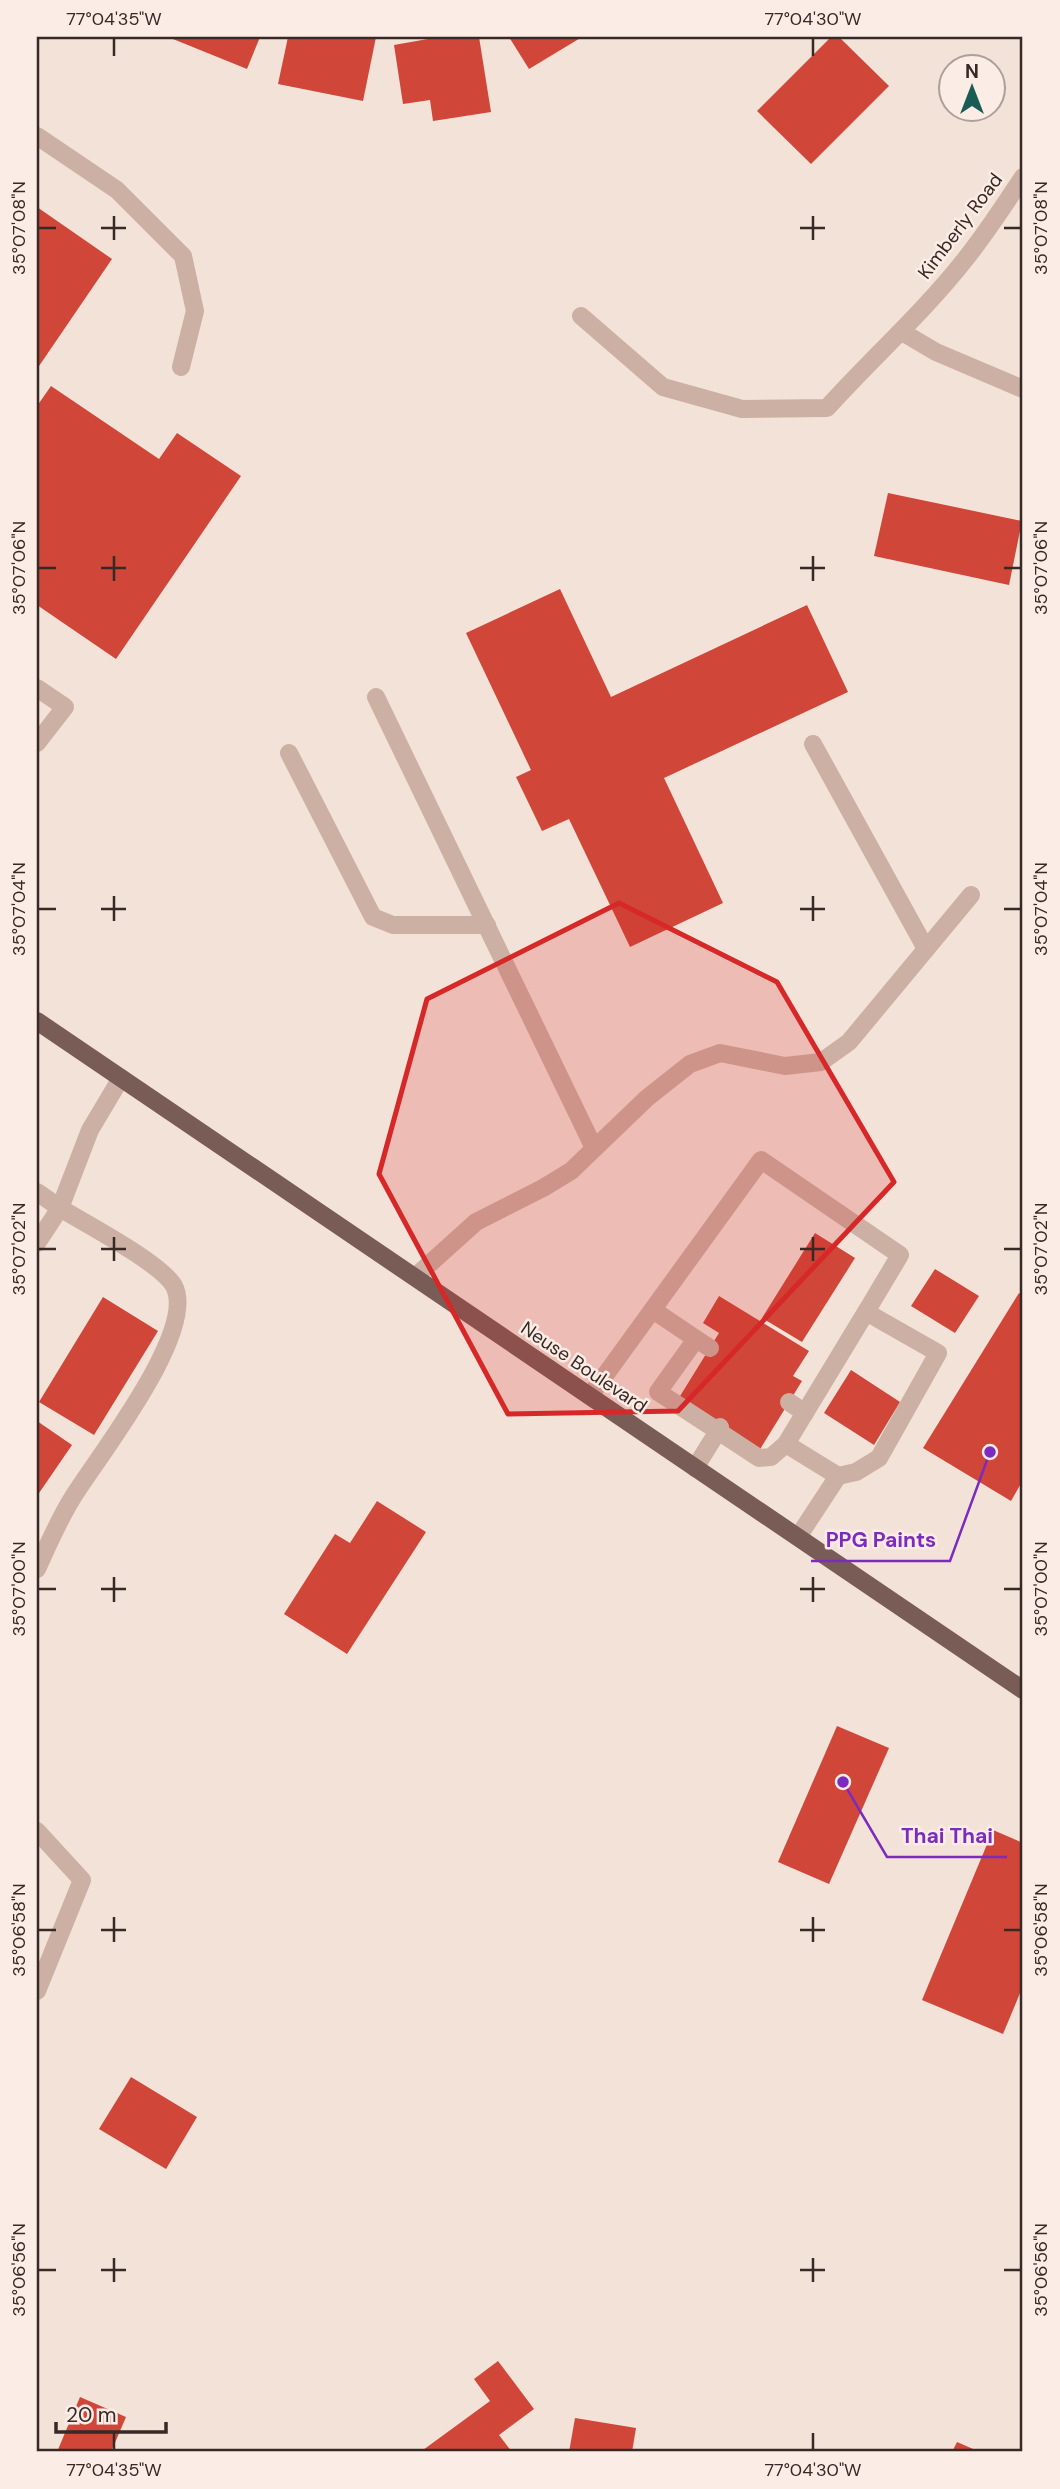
<svg xmlns="http://www.w3.org/2000/svg" width="1060" height="2489" font-family="'DM Sans',sans-serif">
<style>
.building{fill:#d04639}
.lines{fill:none;stroke-linecap:round;stroke-linejoin:round}
.lane{stroke:#ccb0a3;stroke-width:18}
.street{stroke:#ccb0a3;stroke-width:18}
.primary{stroke:#7a5c56;stroke-width:18}
.marked{fill:#d62828;fill-opacity:0.2;stroke:#d62828;stroke-width:5;stroke-linejoin:round}
.ticks{fill:none;stroke:#372926;stroke-width:2.5}
.labels{text-anchor:middle;dominant-baseline:central;stroke-width:5;stroke-linejoin:round;paint-order:stroke}
.street-label{font-size:19px;fill:#372926;stroke:#fbede5}
.leader{fill:none;stroke:#7b2cbf;stroke-width:2.5}
.callout-dot{fill:#7b2cbf;stroke:#fbede5;stroke-width:2.5}
.callout-label{font-size:21px;text-anchor:middle;font-weight:bold;fill:#7b2cbf;stroke:#fbede5;stroke-width:5;stroke-linejoin:round;paint-order:stroke}
.neatline{fill:none;stroke:#372926;stroke-width:2.5}
.ticks-label{font-size:18px;text-anchor:middle;fill:#372926}
</style>
<rect width="100%" height="100%" fill="#f3e2d8"/>
<g class="building">
<path d="M168,37h92l-13,32z"/>
<path d="M288,37h88l-13,64 -85,-17z"/>
<path d="M439,37h40l12,75 -58,9 -3,-21 -27,4 -9,-59z"/>
<path d="M509,37h73l-53,32z"/>
<path d="M831,37h8l50,49 -78,78 -54,-53z"/>
<path d="M37,207l75,52 -75,110z"/>
<path d="M51,386l108,73 18,-26 64,43 -125,183 -79,-54v-199z"/>
<path d="M888,493l134,28 -13,64 -135,-29z"/>
<path d="M560,589l51,108 196,-92 41,87 -184,86 59,125 -93,44 -61,-128 -27,12 -26,-54 15,-7 -65,-137z"/>
<path d="M815,1233l40,25 -53,84 -40,-24z"/>
<path d="M935,1269l44,27 -24,37 -44,-27z"/>
<path d="M1019,1293l4,2v185l-12,21 -88,-53z"/>
<path d="M719,1296l90,55 -16,25 9,5 -43,70 -82,-50 42,-68 -16,-10z"/>
<path d="M103,1297l55,34 -64,104 -55,-33z"/>
<path d="M851,1370l49,32 -26,43 -50,-32z"/>
<path d="M37,1421l35,24 -35,51z"/>
<path d="M377,1501l49,31 -79,122 -63,-40 51,-80 15,9z"/>
<path d="M837,1726l52,22 -60,136 -51,-22z"/>
<path d="M993,1830l30,13v143l-20,48 -81,-34z"/>
<path d="M131,2077l66,40 -31,52 -67,-40z"/>
<path d="M498,2361l36,48 -35,26 13,17h-87l-2,-2 67,-49 -16,-22z"/>
<path d="M80,2397l46,20 -15,35h-54z"/>
<path d="M575,2418l61,10 -4,24h-63z"/>
<path d="M957,2442l23,10h-28z"/>
</g>
<g class="lines">
<g class="lane">
<path d="M37,136l80,54 66,66 12,55 -14,56"/>
<path d="M37,688l28,19 -28,36"/>
<path d="M376,697l218,451"/>
<path d="M813,744l113,205"/>
<path d="M289,753l84,164 20,8h94"/>
<path d="M37,1192l23,16 30,-78 31,-52"/>
<path d="M37,1243l23,-35c26,16 101,55 114,78 24,45 -77,172 -101,211 -14,22 -25,48 -36,72"/>
<path d="M415,1277l61,-55 67,-34 28,-17 76,-73 43,-34 30,-11 65,13 36,-4 28,-20 122,-147"/>
<path d="M653,1310l43,29"/>
<path d="M590,1396l171,-236 139,95 -34,57 72,41 -59,105 -23,14 -18,4 -40,61"/>
<path d="M789,1402l16,11"/>
<path d="M720,1427l-2,4 41,27 12,-1 15,-13"/>
<path d="M695,1468l23,-37 -60,-39 38,-53 14,9"/>
<path d="M838,1476l-52,-32 80,-132"/>
</g>
<g class="street">
<path d="M581,316l82,71 79,22 85,-1c46,-51 98,-97 140,-151 20,-25 38,-53 56,-80"/>
<path d="M902,332l34,20 87,37"/>
<path d="M37,1831l45,49 -45,111"/>
</g>
<path class="primary" d="M37,1021l986,669"/>
</g>
<path class="marked" d="M619,903l158,79 117,200 -216,229 -170,3 -129,-240 48,-175z"/>
<path class="ticks" d="M114,38v18M813,38v18M114,216v24M813,216v24M38,228h18M101,228h25M800,228h25M1004,228h17M114,556v25M813,556v25M38,568h18M101,568h25M800,568h25M1004,568h17M114,896v25M813,896v25M38,909h18M101,909h25M800,909h25M1004,909h17M114,1237v24M813,1237v24M38,1249h18M101,1249h25M800,1249h25M1004,1249h17M114,1577v25M813,1577v25M38,1589h18M101,1589h25M800,1589h25M1004,1589h17M114,1917v25M813,1917v25M38,1930h18M101,1930h25M800,1930h25M1004,1930h17M114,2258v24M813,2258v24M38,2270h18M101,2270h25M800,2270h25M1004,2270h17M114,2433v17M813,2433v17"/>
<g class="labels">
<g class="street-label">
<text transform="translate(960 226) rotate(-53)">Kimberly Road</text>
<text transform="translate(584 1367) rotate(34)">Neuse Boulevard</text>
</g>
</g>
<path class="leader" d="M990 1452L950 1561H811M843 1782L887 1857H1007"/>
<g class="callout-dot">
<circle cx="990" cy="1452" r="7"/>
<circle cx="843" cy="1782" r="7"/>
</g>
<g class="callout-label">
<text x="881" y="1547">PPG Paints</text>
<text x="947" y="1843">Thai Thai</text>
</g>
<rect width="1060" height="2489" fill="none" stroke="#fbede5" stroke-width="77"/>
<g transform="translate(972 88)"><circle r="33" fill="#fbede5" stroke="#ad9f99" stroke-width="2"/>
<path d="M0-5L12 26L0 18L-12 26Z" fill="#185c55"/>
<text y="-10" font-size="19" font-weight="bold" text-anchor="middle" fill="#372926">N</text>
</g>
<path d="M56 2422v10h110v-10" fill="none" stroke="#372926" stroke-width="3.5"/>
<text x="66" y="2422" font-size="21" fill="#372926" stroke="#fbede5" stroke-width="5" paint-order="stroke">20 m</text>
<rect x="38" y="38" width="983" height="2412" class="neatline"/>
<g class="ticks-label">
<text x="114" y="25">77°04'35"W</text>
<text x="813" y="25">77°04'30"W</text>
<text transform="translate(19 228) rotate(-90)" y="6">35°07'08"N</text>
<text transform="translate(1041 228) rotate(-90)" y="6">35°07'08"N</text>
<text transform="translate(19 568) rotate(-90)" y="6">35°07'06"N</text>
<text transform="translate(1041 568) rotate(-90)" y="6">35°07'06"N</text>
<text transform="translate(19 909) rotate(-90)" y="6">35°07'04"N</text>
<text transform="translate(1041 909) rotate(-90)" y="6">35°07'04"N</text>
<text transform="translate(19 1249) rotate(-90)" y="6">35°07'02"N</text>
<text transform="translate(1041 1249) rotate(-90)" y="6">35°07'02"N</text>
<text transform="translate(19 1589) rotate(-90)" y="6">35°07'00"N</text>
<text transform="translate(1041 1589) rotate(-90)" y="6">35°07'00"N</text>
<text transform="translate(19 1930) rotate(-90)" y="6">35°06'58"N</text>
<text transform="translate(1041 1930) rotate(-90)" y="6">35°06'58"N</text>
<text transform="translate(19 2270) rotate(-90)" y="6">35°06'56"N</text>
<text transform="translate(1041 2270) rotate(-90)" y="6">35°06'56"N</text>
<text x="114" y="2476">77°04'35"W</text>
<text x="813" y="2476">77°04'30"W</text>
</g>
</svg>
